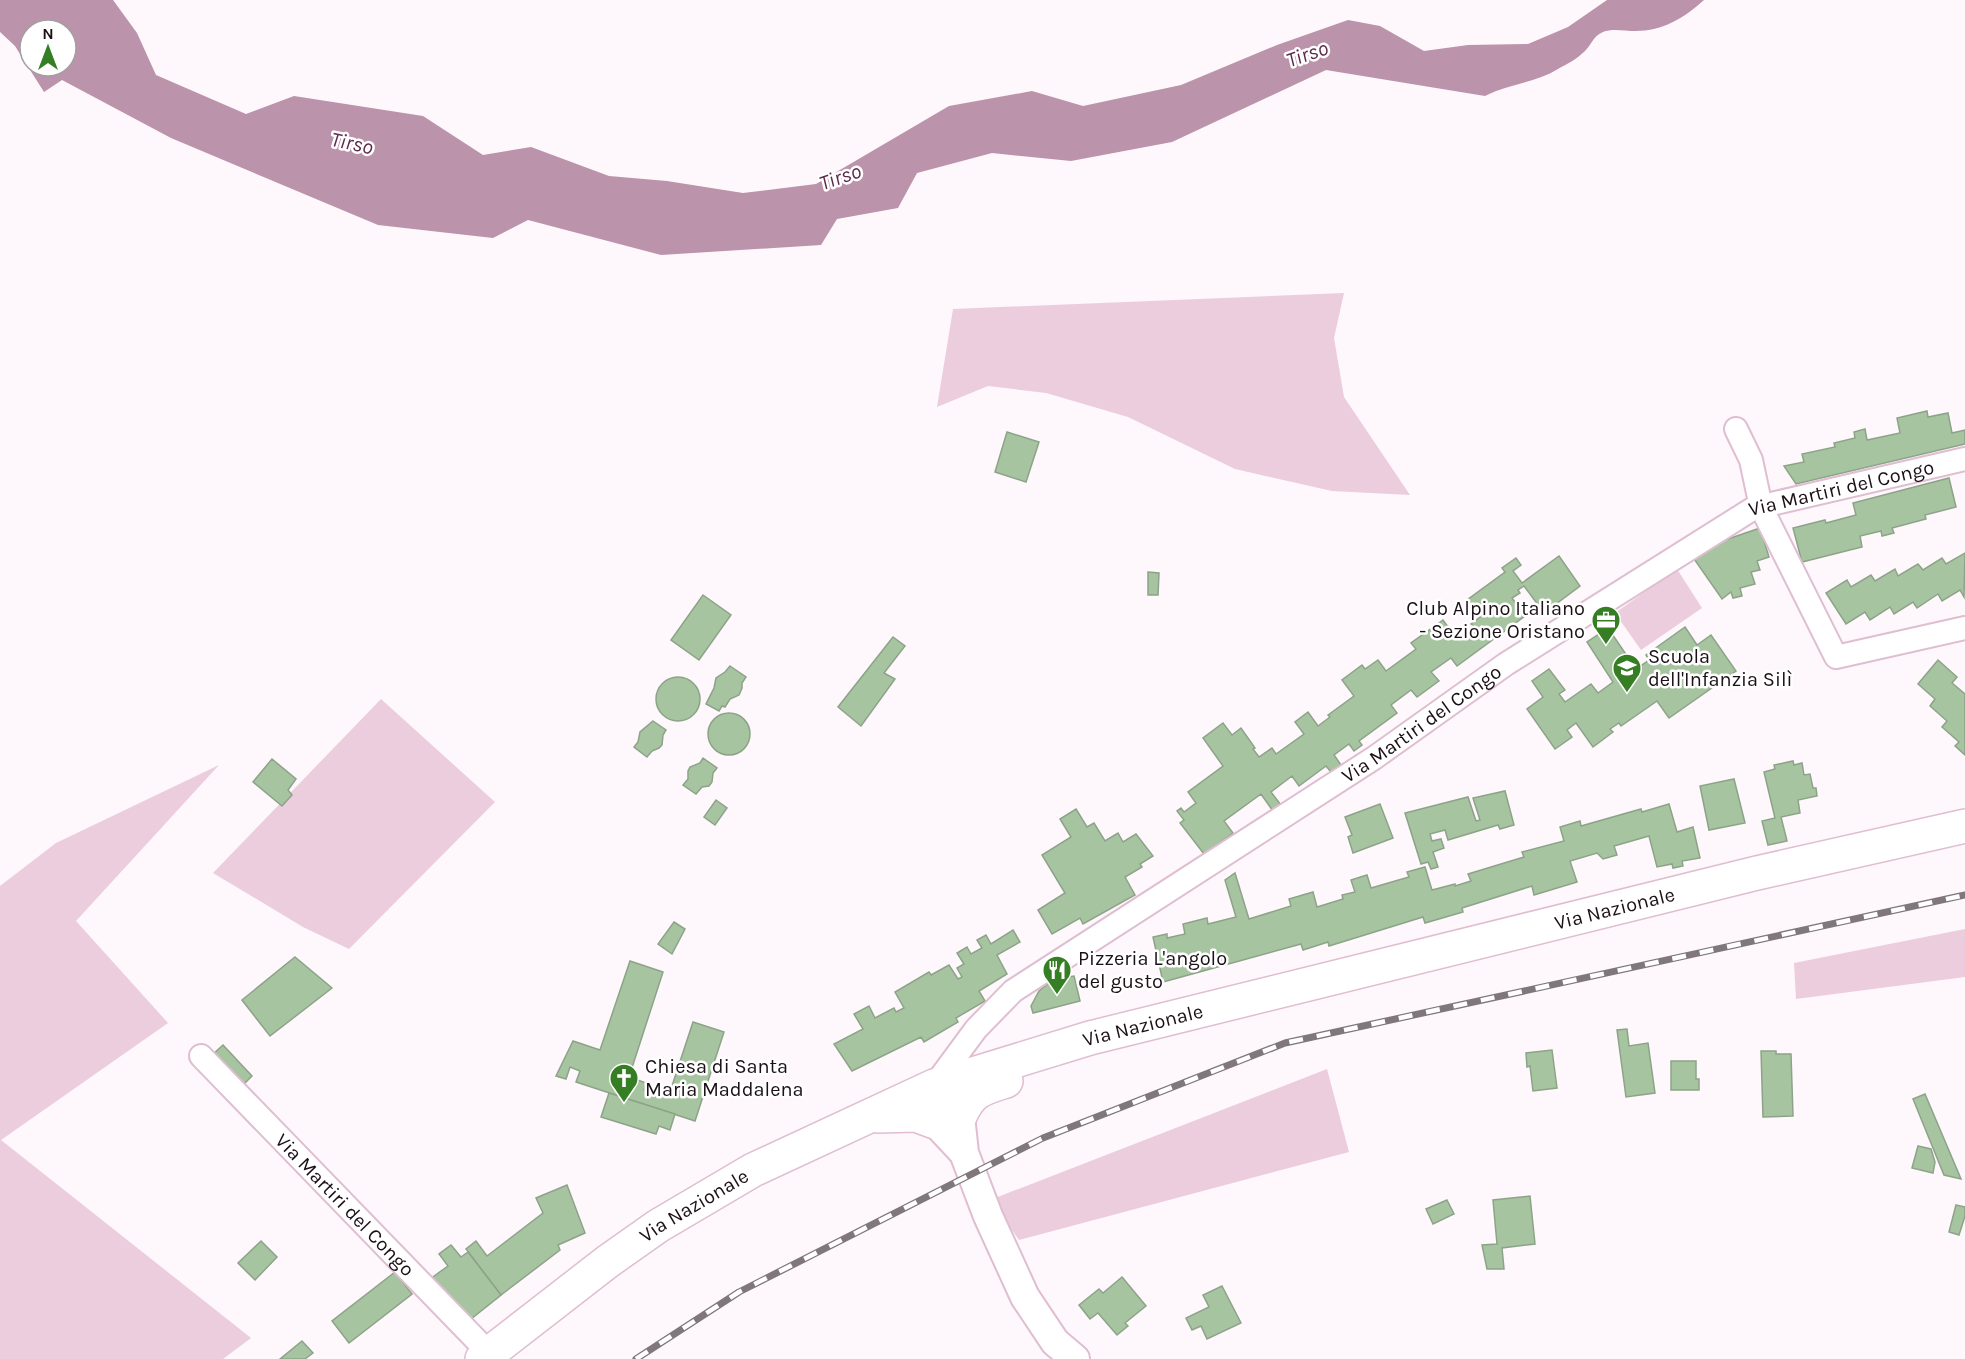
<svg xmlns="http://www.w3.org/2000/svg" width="1965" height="1359" font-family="Karla,sans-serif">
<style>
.green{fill:#eccdde}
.water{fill:#bb93aa;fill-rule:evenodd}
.building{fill:#a7c4a1;stroke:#8da389;stroke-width:1.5}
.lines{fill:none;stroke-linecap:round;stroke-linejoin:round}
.minor-casing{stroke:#dfbed1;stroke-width:26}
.tertiary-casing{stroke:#dfbed1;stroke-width:32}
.secondary-casing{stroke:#dfbed1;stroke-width:36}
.minor{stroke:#fff;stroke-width:22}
.tertiary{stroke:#fff;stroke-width:28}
.secondary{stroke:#fff;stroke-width:33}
.rail-casing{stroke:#80777c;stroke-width:7}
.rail{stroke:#fff;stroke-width:4.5;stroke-dasharray:14;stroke-linecap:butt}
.labels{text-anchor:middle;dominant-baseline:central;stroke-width:5;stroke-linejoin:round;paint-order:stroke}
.street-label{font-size:20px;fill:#1b1016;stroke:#fff}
.poi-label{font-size:20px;fill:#1b1016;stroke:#fff;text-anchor:start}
.water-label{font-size:21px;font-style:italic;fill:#5e2a4b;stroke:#fff}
</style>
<rect width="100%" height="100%" fill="#fef7fb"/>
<g class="green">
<path d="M1344,293l-10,45 10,59 66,98 -78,-4 -97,-22 -107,-52 -82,-24 -58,-7 -51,21 16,-98z"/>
<path d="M1677,569l25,39 -61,42 -26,-37z"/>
<path d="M381,699l114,103 -146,147 -46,-22 -90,-54z"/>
<path d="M219,765l-143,156 92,102 -167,117 250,198 -28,21h-223v-473l56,-43z"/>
<path d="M1965,929v48l-169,22 -2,-36z"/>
<path d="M1327,1069l22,83 -330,88 -29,-40z"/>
</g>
<path class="water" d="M0,0h113l24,33 19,42 90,39 48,-18 129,20 60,39 48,-8 78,29 58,5 76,12 73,-9 133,-78 83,-15 51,15 98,-21 96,-40 71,-25 32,6 44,25 44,-6 60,-1 40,-17 39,-27h97c-20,18 -41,31 -69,31 -10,0 -23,-3 -32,1 -10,4 -11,12 -18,19 -8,8 -18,13 -27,18 -23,14 -50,15 -73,27l-159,-26 -154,72 -101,19 -79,-8 -75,20 -19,35 -61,11 -16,26 -160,10 -133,-35 -35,18 -115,-13 -207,-87 -109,-58 -18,12 -29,-46 -15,-14zM30,30h36v36h-36z"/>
<g class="building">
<path d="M1927,411l1,6 20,-4 4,20 13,-3v14l-169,40 -12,-18 20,-4 -2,-8 33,-7 -1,-4 21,-5 -1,-6 11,-3 2,11 33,-7 -3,-15z"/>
<path d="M1007,432l32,10 -13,40 -31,-10z"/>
<path d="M1949,478l7,29 -31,8 1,4 -34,9 2,5 -12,3 -1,-5 -21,5 2,11 -60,15 -9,-34 32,-8 1,3 30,-8 -3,-12z"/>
<path d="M1760,528l9,29 -12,4 3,9 -9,2 4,12 -15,4 2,8 -9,2 -2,-6 -9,7 -30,-43 31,-21 2,5z"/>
<path d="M1965,553l-1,44 -4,-7 -18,11 -4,-7 -21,14 -4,-6 -19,12 -4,-7 -20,13 -5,-8 -19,12 -20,-31 21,-13 4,7 20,-12 4,6 20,-12 3,7 20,-12 5,6 19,-12 4,6z"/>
<path d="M1559,556l21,30 -36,27 -20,-27 -6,4 2,3 -8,5 13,18 -68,50 -6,-8 -20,14 8,9 -22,16 -6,-7 -20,15 6,8 -38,28 3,4 -8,6 -5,-7 -15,11 7,10 -10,7 -5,-6 -27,20 -7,-10 -21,16 10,13 -8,6 -12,-17 -37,27 9,12 -29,21 -24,-31 4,-3 -7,-9 4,-3 3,4 12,-9 -8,-11 35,-26 -20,-28 20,-15 9,12 9,-7 14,20 -2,1 6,8 13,-9 4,6 28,-20 -9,-12 13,-10 10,14 12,-9 -2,-2 26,-19 -12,-16 20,-15 3,4 13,-9 8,11 30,-22 -5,-6 32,-23 14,19 17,-13 -3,-2 9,-7 -13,-17 38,-28 -3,-4 14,-10 5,7 -8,6 9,12z"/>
<path d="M1148,572l11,1 -1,22h-10z"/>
<path d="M703,595l28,20 -32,45 -28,-20z"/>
<path d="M1685,627l12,18 14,-10 25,36 -67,47 -12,-17 -36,25 -2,-3 -9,6 3,3 -20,15 -17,-24 -9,7 5,7 -17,12 -28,-40 16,-12 -11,-16 17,-12 16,21 -6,4 6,8 26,-18 7,9 15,-11 -26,-40 21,-14 28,41 13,-9 -3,-5z"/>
<path d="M893,637l12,9 -21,27 11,6 -34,47 -23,-19z"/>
<path d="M1938,660l19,17 -5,6 13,11v61l-10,-9 4,-4 -17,-15 5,-6 -17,-15 5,-7 -17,-15z"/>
<path d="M730,666l16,11 -4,6v5l-3,7 -9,4 -5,8 -3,-1 -3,5 -13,-7 8,-16 2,-10 9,-6z"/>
<circle cx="678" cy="699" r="22"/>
<circle cx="729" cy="734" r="21"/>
<path d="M653,721l13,9 -3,5 -1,10 -3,3 -7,3 -5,6 -13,-10 4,-5 2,-10z"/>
<path d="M703,758l14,10 -4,5 -1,9 -3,4 -7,1 -6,7 -13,-9 5,-6v-8l2,-4 10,-4z"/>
<path d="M272,759l24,20 -8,11 4,5 -10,11 -29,-24z"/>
<path d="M1793,761l1,4 8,-2 2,12 6,-1 3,14h3l1,8 -19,4 2,13 -19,4 6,24 -19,4 -6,-24 13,-3 -11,-46 11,-3 -1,-4z"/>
<path d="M1734,779l11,44 -36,7 -9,-44z"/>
<path d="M1505,791l9,34 -14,4 -2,-4 -50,15 -3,-10 -15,4 2,7 9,-2 3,9 -11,4 5,15 -7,2 -3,-7 -7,2 -16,-51 63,-16 8,24 4,-1 -7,-22z"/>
<path d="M716,800l11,8 -12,17 -11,-8z"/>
<path d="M1380,804l13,34 -40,15 -5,-16 4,-2 -7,-18z"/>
<path d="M1669,804l8,28 16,-5 7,31 -18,3 1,5 -10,2 -1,-4 -15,3 -8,-31 -35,10 3,9 -14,4 -6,-6 -27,8 7,21 -43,13 -2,-9 -70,22 1,4 -38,11 -2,-6 -94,29 -1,-4 -25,8 -2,-6 -138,38 -10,-45 14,-3v4l18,-4 -2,-10 24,-6 1,6 28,-7 -11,-37 10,-7 14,46 42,-13 -2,-7 24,-7 4,15 26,-8 -1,-4 13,-3 -4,-12 16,-5 4,13 38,-11 -2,-5 18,-5 7,23 23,-6v2l16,-5 -3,-7 56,-17 -2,-5 42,-11 -4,-14 20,-6 1,5 60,-17 1,3z"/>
<path d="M1076,809l11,18 7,-4 11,18 13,-8 5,9 13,-8 17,22 -13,8 2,3 -17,10 10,18 -52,29 -3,-6 -28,16 -14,-24 27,-17 -23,-38 29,-18 -11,-18z"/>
<path d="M674,922l11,7 -13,25 -14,-10z"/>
<path d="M1013,930l7,12 -23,13 10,19 -28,17 6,10 -29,17 2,4 -34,20 -3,-5 -69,34 -18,-27 29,-15 -9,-15 15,-8 6,12 19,-10 2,4 8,-4 -9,-16 34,-20 2,3 18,-10 9,14 4,-2 -5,-9 7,-4 -7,-11 10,-6 4,7 11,-6 -5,-8 9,-5 5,9z"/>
<path d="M295,957l37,31 -62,48 -28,-36z"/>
<path d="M630,961l33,11 -34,105 17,6 -2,7 24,8 25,-76 31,10 -29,89 -119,-39 4,-11 -10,-4 -4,12 -10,-3 17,-35 27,9z"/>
<path d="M1074,976l6,25 -47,12 -2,-7 8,-15 11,-9 11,-4z"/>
<path d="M1627,1029l2,17 19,-3 7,50 -29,4 -9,-67z"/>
<path d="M223,1045l29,31 -12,12 -30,-31z"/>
<path d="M1552,1050l5,38 -24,3 -3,-25 -3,1 -1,-14z"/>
<path d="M1761,1051h15v3h15l2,62 -30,1z"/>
<path d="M1671,1061h25v18h3v11h-28z"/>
<path d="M609,1093l66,21 -5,16 -11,-4 -3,8 -55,-17z"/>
<path d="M1925,1094l36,85 -17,-4 -31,-76z"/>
<path d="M1918,1146l13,3 4,13 -2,11 -21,-5z"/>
<path d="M567,1185l18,48 -27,12 2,5 -59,45 -35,-46 10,-8 11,15 56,-43 -7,-15z"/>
<path d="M1530,1196l5,48 -33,4 2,21h-17l-5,-24 15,-1 -4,-44z"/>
<path d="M1447,1200l7,14 -21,10 -7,-15z"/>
<path d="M1956,1205l9,2v9l-6,19 -10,-3z"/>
<path d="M261,1241l16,16 -22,23 -17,-17z"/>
<path d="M451,1245l10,12 7,-5 33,43 -30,24 -9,-10 -2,1 -30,-31 18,-13 -9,-12z"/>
<path d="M395,1272l17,22 -63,49 -17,-22z"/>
<path d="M1122,1277l24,29 -21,17 3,3 -11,9 -19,-22 -8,6 -11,-14 20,-16 4,4z"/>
<path d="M1222,1286l19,37 -34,16 -6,-13 -9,4 -6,-12 23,-11 -6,-12z"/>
<path d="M302,1341l11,12 -8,6h-25z"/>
</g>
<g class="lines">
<g class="minor-casing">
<g id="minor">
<path d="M1736,429l15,31 10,47 75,150 129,-29"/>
<path id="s1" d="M201,1056l288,297"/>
<path id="s2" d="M934,1086l42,-57 37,-38 361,-233 132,-94 248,-156 211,-49"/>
</g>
</g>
<g class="tertiary-casing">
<path id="tertiary" d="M964,1153l-29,-31 -6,-20 5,-16 15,8 11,22 4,37 24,63 37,81 30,45 20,17"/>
</g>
<g class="secondary-casing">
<g id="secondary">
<path d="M878,1116l38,-1 19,7"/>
<path d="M960,1116c11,-25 21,-27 46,-35"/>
<path id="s3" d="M482,1359l125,-97 51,-36 95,-56 181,-84 156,-48 667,-165 208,-47"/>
</g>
</g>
<use href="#minor" class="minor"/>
<use href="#tertiary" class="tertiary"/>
<use href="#secondary" class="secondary"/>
<g class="rail-casing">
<path id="rail" d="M636,1359l103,-67 304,-154 242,-95 680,-148"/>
</g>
<use href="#rail" class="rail"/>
</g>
<defs>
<g id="office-pin" transform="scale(1.5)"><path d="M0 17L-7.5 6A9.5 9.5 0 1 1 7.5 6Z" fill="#357e24" stroke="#fff"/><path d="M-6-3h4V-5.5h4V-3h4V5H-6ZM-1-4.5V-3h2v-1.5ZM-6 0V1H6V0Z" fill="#fff"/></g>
<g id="school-pin" transform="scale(1.5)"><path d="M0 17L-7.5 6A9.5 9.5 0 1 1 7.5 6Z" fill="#357e24" stroke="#fff"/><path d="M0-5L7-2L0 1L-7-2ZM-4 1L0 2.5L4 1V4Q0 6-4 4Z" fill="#fff"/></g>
<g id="restaurant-pin" transform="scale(1.5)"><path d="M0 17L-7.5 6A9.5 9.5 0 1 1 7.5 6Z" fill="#357e24" stroke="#fff"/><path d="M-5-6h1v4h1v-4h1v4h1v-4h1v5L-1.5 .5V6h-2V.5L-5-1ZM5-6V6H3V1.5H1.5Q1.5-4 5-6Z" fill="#fff"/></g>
<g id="church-pin" transform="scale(1.5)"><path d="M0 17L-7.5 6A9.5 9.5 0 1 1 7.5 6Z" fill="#357e24" stroke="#fff"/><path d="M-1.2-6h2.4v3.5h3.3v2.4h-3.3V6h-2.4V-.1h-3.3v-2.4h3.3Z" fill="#fff"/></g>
</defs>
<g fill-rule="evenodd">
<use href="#office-pin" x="1606" y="620"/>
<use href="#school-pin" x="1627" y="668"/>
<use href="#restaurant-pin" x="1057" y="970"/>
<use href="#church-pin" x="624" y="1078"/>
</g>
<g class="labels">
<g class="street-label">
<text stroke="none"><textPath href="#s2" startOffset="1098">Via Martiri del Congo</textPath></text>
<text stroke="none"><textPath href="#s2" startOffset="612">Via Martiri del Congo</textPath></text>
<text stroke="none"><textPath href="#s3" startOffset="1234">Via Nazionale</textPath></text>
<text stroke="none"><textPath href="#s3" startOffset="748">Via Nazionale</textPath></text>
<text stroke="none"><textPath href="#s1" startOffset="207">Via Martiri del Congo</textPath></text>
<text stroke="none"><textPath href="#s3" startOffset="262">Via Nazionale</textPath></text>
</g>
<g class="poi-label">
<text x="1585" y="608" text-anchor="end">Club Alpino Italiano<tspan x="1585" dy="23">- Sezione Oristano</tspan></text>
<text x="1648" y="656">Scuola<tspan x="1648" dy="23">dell'Infanzia Silì</tspan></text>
<text x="1078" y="958">Pizzeria L'angolo<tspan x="1078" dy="23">del gusto</tspan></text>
<text x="645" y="1066">Chiesa di Santa<tspan x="645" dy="23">Maria Maddalena</tspan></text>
</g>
<g class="water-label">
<text transform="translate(1307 54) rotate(-19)">Tirso</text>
<text transform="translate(352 143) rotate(12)">Tirso</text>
<text transform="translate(840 177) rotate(-19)">Tirso</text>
</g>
</g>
<g transform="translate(48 48)"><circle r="28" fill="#ffffff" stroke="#a49fa2" stroke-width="1.5"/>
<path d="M0-4.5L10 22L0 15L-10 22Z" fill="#357e24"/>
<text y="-9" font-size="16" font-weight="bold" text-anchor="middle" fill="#1b1016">N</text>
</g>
</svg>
